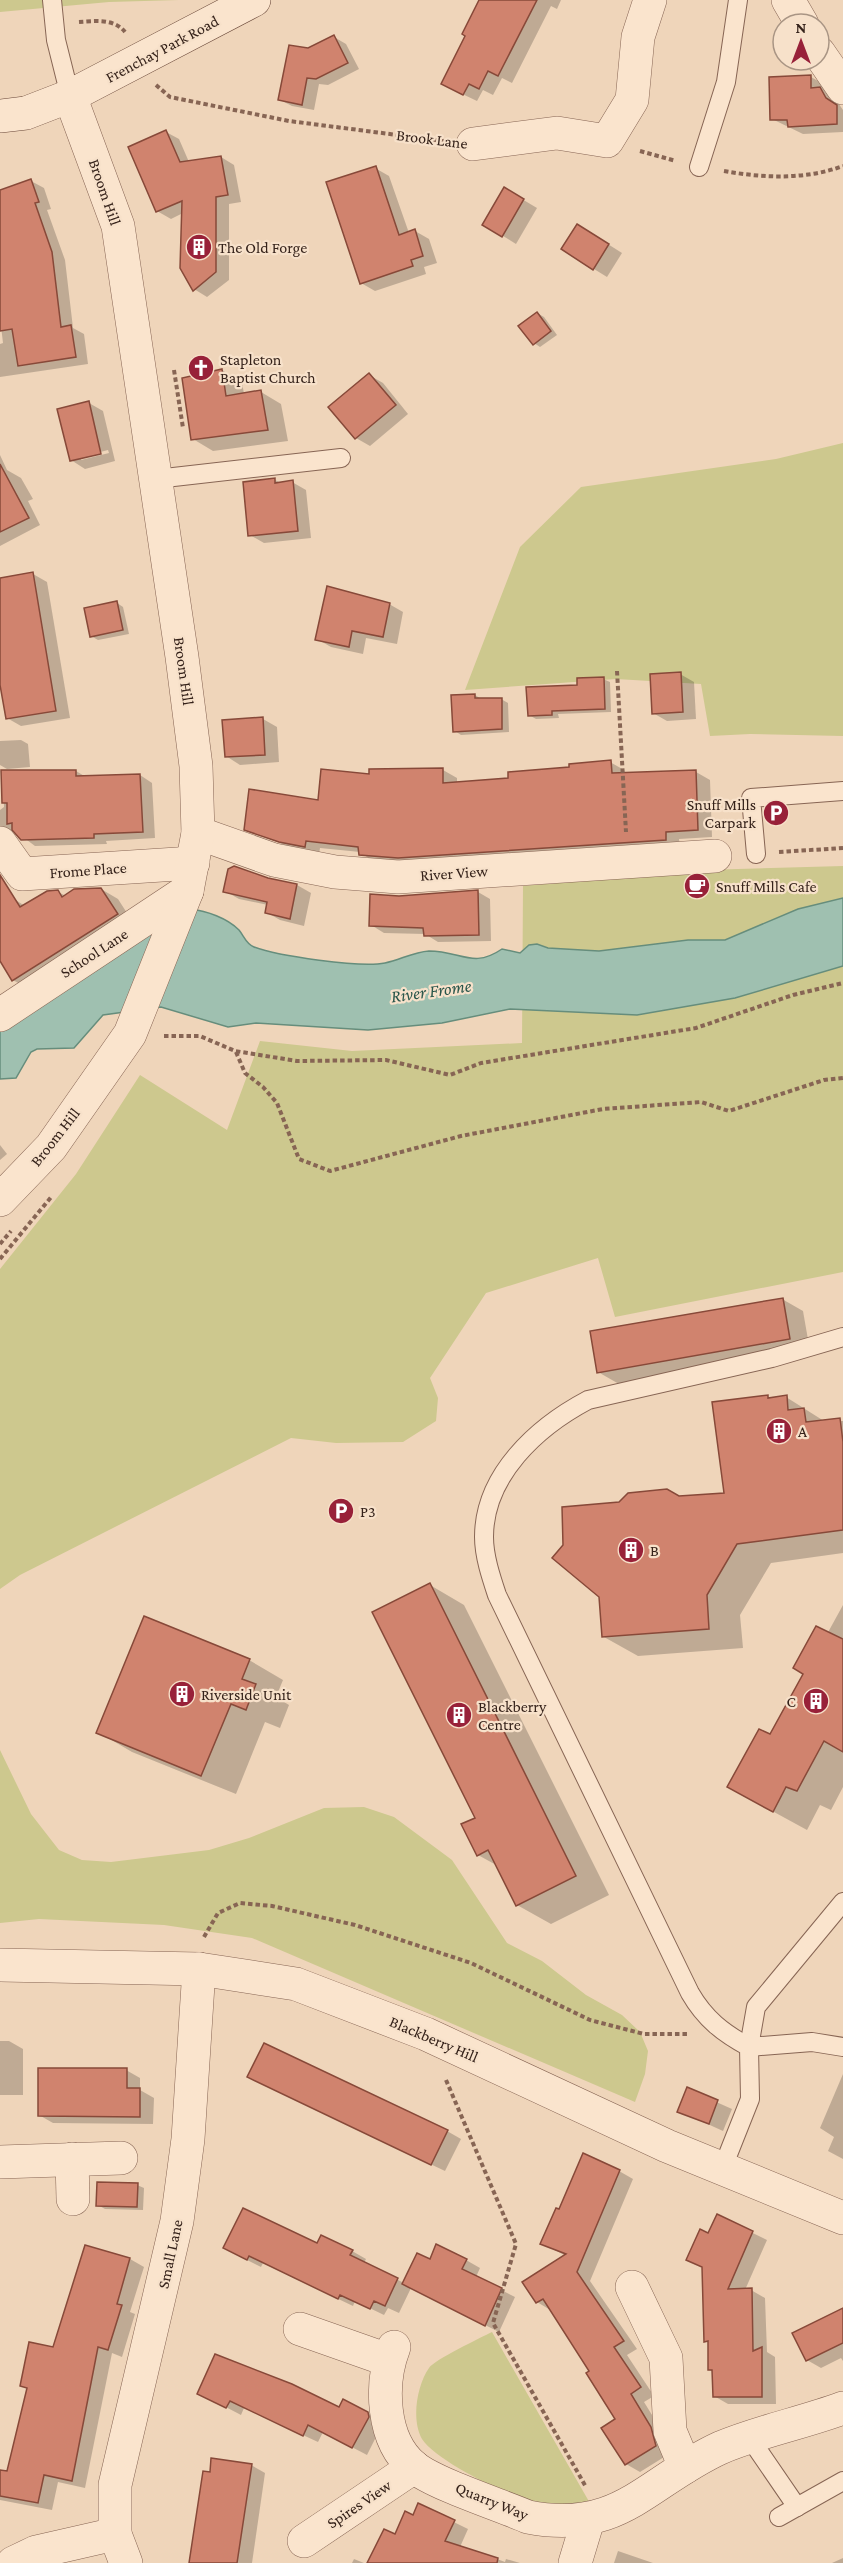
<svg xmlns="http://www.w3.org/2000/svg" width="843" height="2563" font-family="'Crimson Pro',serif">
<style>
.green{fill:#cdc88e}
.water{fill:#9fc0b0;stroke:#668d7c;stroke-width:1.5}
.shadow{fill:#0003;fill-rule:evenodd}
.building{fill:#d0836e;stroke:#874939;stroke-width:1.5}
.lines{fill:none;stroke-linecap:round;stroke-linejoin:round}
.lane-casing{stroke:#876554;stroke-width:20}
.street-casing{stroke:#876554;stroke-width:34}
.secondary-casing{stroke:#684637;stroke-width:34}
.path{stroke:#876554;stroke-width:4;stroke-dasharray:4.5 3;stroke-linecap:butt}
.lane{stroke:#fae4cd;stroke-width:18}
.street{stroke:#fae4cd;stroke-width:33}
.secondary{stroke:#fae4cd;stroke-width:33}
.labels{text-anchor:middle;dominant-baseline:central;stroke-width:4.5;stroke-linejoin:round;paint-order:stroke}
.street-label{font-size:16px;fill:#35221a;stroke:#f7e1ca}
.poi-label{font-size:16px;fill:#35221a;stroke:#f7e1ca;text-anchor:start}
.water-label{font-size:18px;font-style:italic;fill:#28554a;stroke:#f7e1ca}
</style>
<rect width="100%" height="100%" fill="#efd5ba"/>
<g class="green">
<path d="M0,0h179l-70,2 -109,10z"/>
<path d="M843,443v293l-93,-2 -40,2 -9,-52 -85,-5 -151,11 55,-143 61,-60 195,-28z"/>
<path d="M843,866v406l-228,45 -17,-59 -112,35 -56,85 8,20 -2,23 -33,21 -67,1 -45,-5 -271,137 -20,14v-320l76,-95 64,-99 87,55 33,-89 92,10 170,-8 1,-157 180,-16z"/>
<path d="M0,1750l31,64 28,36 23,10 29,2 98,-12 40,-12 75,-30 40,-1 30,10 58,43 55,83 35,18 44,34 36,20 18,17 8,19 -3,23 -10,28 -383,-164 -88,-13 -125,-6 -39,4z"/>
<path d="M492,2332l99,173c-19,4 -45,3 -64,-4 -24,-8 -92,-41 -105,-62 -11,-19 -5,-54 7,-71 5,-8 51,-30 63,-36z"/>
</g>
<path class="water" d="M843,898v68l-108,32 -98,17 -127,-6 -68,14 -74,7 -112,-7 -28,4 -67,-20 -58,8 -29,33 -37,1 -6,3 -15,26 -16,1v-55l190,-115c17,2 37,9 49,21 5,6 7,14 15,17 24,9 106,21 131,16 15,-3 28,-11 44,-12 32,0 44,18 73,-2l18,4 9,-8 8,-1 11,4 51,3 89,-11h37l73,-31z"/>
<g class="shadow">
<path d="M481,0h80l-4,9 -6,-3 -39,77 -10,-5 -9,17 -10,-5 -6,11 -21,-10 11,-56z"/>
<path d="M334,37l12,7 13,25 -31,16 -9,-1 -5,26 -22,-4 -12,-6 29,-50z"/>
<path d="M811,77l14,8v7l9,5 9,13v22l-40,2 -31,-15z"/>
<path d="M166,132l13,7 10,23 32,-5 13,8 7,37 -12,2v76l-22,17 -13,-8 -11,-76 -12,6 -14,-8z"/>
<path d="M375,168l14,8 20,57 6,-2 14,8 8,24 -13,4 2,7 -51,17 -14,-8z"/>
<path d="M31,181l13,7 7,21 -4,1 18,50 8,68 11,6 4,30 -88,13v-33l3,-1 -3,-25v-126z"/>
<path d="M505,189l32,19 -21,36 -32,-20z"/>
<path d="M592,234l30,19 -15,24 -13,-8z"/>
<path d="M537,313l7,4 13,18 -17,12 -6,-4z"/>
<path d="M222,370l20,12 2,12 17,-2 20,12 7,37 -75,10 -20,-12z"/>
<path d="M369,375l14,8 25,31 -38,32 -14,-8z"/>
<path d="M89,403l14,8 12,50 -30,8 -14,-9zM108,450l1,3 -28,7v-3z"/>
<path d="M0,455l7,15 14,8 12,21 -5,2 12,24 -40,21z"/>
<path d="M275,480l6,3 11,-1 14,8 5,48 -47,5 -14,-8z"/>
<path d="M33,574l14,8 23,136 -49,8 -14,-8 -7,-42v-97z"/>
<path d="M117,603l6,4 6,27 -31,6 -7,-4z"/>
<path d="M389,604l14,8 -6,32 -31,-6 -3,16 -32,-7 -14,-8z"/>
<path d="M680,674l14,8 2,37 -29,2 -14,-8z"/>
<path d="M603,679l7,3 1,30 -53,2 1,4 -23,1 -7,-4 50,-29z"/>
<path d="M475,695l6,4h20l7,4 1,29 -48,3 -6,-4z"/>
<path d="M263,719l14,8 2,35 -39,3 -14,-9z"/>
<path d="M21,740l7,4 2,23 -23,2 -7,-4v-24z"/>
<path d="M610,762l14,8 1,4 71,-2 14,8 2,57 -33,2 1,9 -306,14 -14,-10 -40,-4 -1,6 -25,-5 -48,-20 73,-28 51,-25 73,-6 14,8v5l53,-4z"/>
<path d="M3,771h73l10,6 54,-2 12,8 3,55 -49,3 1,3 -72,2 -20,-15 -15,7v-28l4,-3z"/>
<path d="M267,879l30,6 14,8 -7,33 -24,-6 -14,-8 2,-7 -29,-6 -14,-8z"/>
<path d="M101,889l17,10 16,25 -104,66 -17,-10 -13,-21v-51l14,-9 11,7 33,-14 8,4z"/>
<path d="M478,892l12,7 1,42 -53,1 -13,-8 -41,-1 -13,-8 28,-28z"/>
<path d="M0,1145l7,9 -7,6z"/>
<path d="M782,1299l21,12 7,40 -191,33 -21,-12z"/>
<path d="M786,1397l38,24h19v132l-72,10 -31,52 3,33 -105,8 -34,-19 74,-140 48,-3z"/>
<path d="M430,1585l34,20 145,290 -58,29 -34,-19 -19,-39 -20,-11 -1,-37z"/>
<path d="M843,1605v182l-12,23 -11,-5 -13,25 -44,-24 8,-70z"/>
<path d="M249,1660l34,20 -7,17 13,8 -9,23 -15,-6 -29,72 -104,-42 -34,-20z"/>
<path d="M0,2041h9l14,8v46h-23z"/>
<path d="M126,2070l14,8v12l14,8 -1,26 -100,-1 -14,-8z"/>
<path d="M843,2074v85l-15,-8 6,-14 -14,-9z"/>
<path d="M262,2084l185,47 14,8 -16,32z"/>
<path d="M687,2089l45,20 -9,22 -44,-20z"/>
<path d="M619,2171l14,8 -43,102 47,68 -10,6 27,41 -10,6 21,34 4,18 -29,18 -14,-8 -9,-45 -26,-48 -39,-60 -15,-9 -13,-20 42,-26 -24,-13 18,-32z"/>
<path d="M137,2185l7,3 -1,22 -38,-1 -7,-4z"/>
<path d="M718,2216l49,24 -22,50h6l14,8 2,54 8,5 1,47h-48l-14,-8v-24l-5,-2v-27l-4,-2 -1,-73 -16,-9 21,-24z"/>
<path d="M318,2245l34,6 14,8 -2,4 40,20 26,-22 36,-1 14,8 -4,9 39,20 -16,35 -88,-44 -12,25 -11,-5 -4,7 -29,-14 -2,5 -90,-43 -2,4 -22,-11z"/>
<path d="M86,2247l44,12 14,8 -14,45 5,2 -13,43 -10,-4 -27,135 -27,-6 -6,28 -52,-10v-29l8,2 20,-84 -6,-3 32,-37z"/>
<path d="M843,2310v51l-2,-3 -20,10 -14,-8z"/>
<path d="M199,2393l168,20 14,8 1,4 -15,30 -44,-23 -5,10 -74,-34 -3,7z"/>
<path d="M251,2465l14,8 -13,90h-62l21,-89z"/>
<path d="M419,2505l49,24 -12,27 -22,7h-65l45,-47z"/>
<path d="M618,2551l35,12h-39z"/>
<path d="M486,2555l19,7 1,-3 14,4h-37z"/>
<path d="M843,2558v5h-11z"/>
<path d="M354,2559l10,4h-12z"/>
</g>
<g class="building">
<path d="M479,0h58l-39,76 -10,-5 -9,18 -10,-5 -6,11 -22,-11 24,-48 -3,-2z"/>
<path d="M334,35l14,28 -32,16 -9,-1 -5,27 -24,-5 11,-55 19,3z"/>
<path d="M811,75v13l9,-1 6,11 11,7v19l-49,3 -1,-7h-17l-1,-43z"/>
<path d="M166,130l14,32 41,-6 7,39 -12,2v75l-23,19 -13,-23 2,-67 -26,11 -28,-65z"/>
<path d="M376,166l23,69 16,-6 8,27 -12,4 2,6 -53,18 -34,-102z"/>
<path d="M31,179l8,23 -4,1 17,49 9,75 10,-2 5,32 -58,9 -6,-37 -12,2v-141z"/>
<path d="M504,187l20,12 -22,38 -20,-12z"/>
<path d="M577,224l32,20 -16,26 -32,-21z"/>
<path d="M537,312l14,19 -18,14 -15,-19z"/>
<path d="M222,369l4,27 35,-6 7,40 -77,10 -9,-62z"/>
<path d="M369,373l27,32 -41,34 -27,-32z"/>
<path d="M89,401l12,53 -31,7 -13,-52z"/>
<path d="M0,464l29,54 -29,14z"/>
<path d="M275,478v5l18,-3 5,51 -50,5 -5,-54z"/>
<path d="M33,572l23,139 -50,8 -6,-34v-107z"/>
<path d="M327,586l63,17 -7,34 -31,-6 -3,16 -34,-7z"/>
<path d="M117,601l6,29 -33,7 -6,-29z"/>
<path d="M681,672l2,40 -31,2 -2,-40z"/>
<path d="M604,677l1,32 -53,2v4l-24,1 -2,-29 51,-2v-7z"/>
<path d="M475,694v4h27v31l-49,3 -2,-37z"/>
<path d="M263,717l2,38 -40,2 -3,-37z"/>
<path d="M611,760l1,13 84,-3 2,60 -32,2v8l-268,18 -39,-3 -1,-8 -52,-6 -1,6 -26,-5 -35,-12 5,-41 69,11 3,-31 48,5v-5l74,-1v15l65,-5v-6l61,-5v-3z"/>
<path d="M1,770h75v6l64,-2 3,58 -49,2v4l-73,2 -9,-10v-7l-5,1v-21h-5z"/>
<path d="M234,866l34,12 29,6 -7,35 -25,-6 2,-11 -44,-10 5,-23z"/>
<path d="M0,875l20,32 27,-16 11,-1 4,7 12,-8 27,-1 17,26 -106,67 -12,-20z"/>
<path d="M478,890l1,45 -55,1 -1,-8 -54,-2 1,-32 29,2z"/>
<path d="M783,1298l7,41 -193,34 -7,-42z"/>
<path d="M768,1395v3l19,-3 1,15 16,-2 2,14 34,-4 3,24v88l-106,14 -30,51 2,34 -107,8 -3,-40 -47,-39 11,-13 -1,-38 57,-5 9,-9 39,-4 12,7 45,-3 -12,-91z"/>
<path d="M430,1583l146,293 -60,30 -28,-56 -11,6 -16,-32 14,-6 -103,-206z"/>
<path d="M144,1616l106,43 -8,20 14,5 -10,26 -15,-6 -30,72 -105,-43z"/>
<path d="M816,1626l27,13v113l-19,-11 -27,50 -11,-4 -13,25 -46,-25 32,-58 11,5 33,-60 -10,-6z"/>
<path d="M264,2043l184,87 -17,35 -184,-88z"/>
<path d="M38,2068h89v20h13v29l-102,-1z"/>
<path d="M687,2087l31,13 -9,24 -32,-12z"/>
<path d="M583,2153l37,17 -43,102 47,69 -10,6 27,40 -10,7 20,33 5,19 -31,19 -24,-37 14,-9 -29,-46 3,-2 -46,-72 -7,4 -14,-21 44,-28 -26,-10 16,-36 3,1z"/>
<path d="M97,2182l41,1 -1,24 -41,-1z"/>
<path d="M243,2208l74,35 4,-8 32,15 -3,5 48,23 -13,28 -11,-5 -4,8 -30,-14 -2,4 -89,-43 -2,4 -24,-12z"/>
<path d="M717,2214l36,17 -25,58 24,-1 1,63 9,-4v50h-49l-1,-27h-4v-29l-4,1 -2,-75 -16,-7 14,-31 8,4z"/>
<path d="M436,2244l31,15 -5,10 40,19 -17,38 -83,-42 15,-31 13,6z"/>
<path d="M85,2245l45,13 -13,46 5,1 -14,45 -10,-3 -26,134 -28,-6 -6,28 -38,-7v-26l7,1 20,-83 -7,-2 9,-44 24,5z"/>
<path d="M843,2308v35l-37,18 -14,-28z"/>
<path d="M215,2354l77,30 47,23 4,-8 25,13 1,5 -17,31 -44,-23 -5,11 -73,-35 -4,7 -29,-14z"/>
<path d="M211,2458l41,6 -15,99h-48l14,-92 7,1z"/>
<path d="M418,2503l37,17 -10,21 53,17 -1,5h-130l17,-34 11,5 10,-23 8,4z"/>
</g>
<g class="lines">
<g class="lane-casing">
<g id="lane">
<path d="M52,0l4,40 14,56"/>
<path d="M699,167l27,-85 12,-82"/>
<path d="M156,479l185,-21"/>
<path d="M756,854l-5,-56 92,-7"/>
<path d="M843,1902l-87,105 -7,40 63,-5 31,5"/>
<path d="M723,2167l27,-68 -1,-52c-26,-14 -44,-28 -59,-54l-193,-398c-6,-18 -13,-39 -13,-58 0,-62 53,-110 104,-137l184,-42 71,-21"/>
<path d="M749,2437l48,70"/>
<path d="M779,2517l64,-36"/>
</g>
</g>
<g class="street-casing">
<g id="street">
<path d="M788,0l14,24"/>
<path d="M819,53l24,35"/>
<path d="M473,144l84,-11 50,8 25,-41 6,-63 12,-37"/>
<path d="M198,833l76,27 61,12 63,5 317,-21"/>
<path d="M0,843l22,31 171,-11"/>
<path d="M0,1015l187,-124"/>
<path d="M0,1200l51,-53 79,-113 57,-143 11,-58 -2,-67 -14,-109 -64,-431 -48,-130"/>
<path d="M0,1965l199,4 97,15 130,50 241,112 176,72"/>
<path d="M72,2159l1,40"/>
<path d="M0,2162l121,-4"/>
<path d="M632,2287l34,71 4,73 15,36"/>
<path d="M300,2329l88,31"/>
<path d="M394,2347c-14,36 -13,93 20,120 21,17 86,38 114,50 92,18 118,-35 192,-69 40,-17 83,-25 123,-40"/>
<path d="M304,2541l110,-74"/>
<path d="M13,2563l23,-11 79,-18"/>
<path d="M126,2563l-11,-29v-49l62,-264 11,-82 11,-170"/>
<path d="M575,2563l13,-43"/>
</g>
</g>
<g class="secondary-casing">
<path id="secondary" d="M0,116l26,-3 44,-17 184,-96"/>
</g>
<g class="path">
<path d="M79,22c15,-1 35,-4 46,10"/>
<path d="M156,85l14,12 119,24 155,20"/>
<path d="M640,151l36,10"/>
<path d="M724,171c39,7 81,9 119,-5"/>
<path d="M174,370l9,58"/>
<path d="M617,671l9,161"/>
<path d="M779,852l64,-4"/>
<path d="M164,1036h36l35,15 62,10 89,-1 64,15 31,-12 215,-35 97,-33 50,-12"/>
<path d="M236,1052l9,21 18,14 14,16 22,56 31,12 131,-35 142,-27 98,-7 28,9 95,-31 19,-2"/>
<path d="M0,1244l11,-13"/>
<path d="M0,1259l52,-63"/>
<path d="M204,1937l14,-24 22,-10 32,3 83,19 116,38 119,57 54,14h44"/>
<path d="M446,2080l70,164 -23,79 93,164"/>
</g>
<use href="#lane" class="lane"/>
<use href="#street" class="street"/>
<use href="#secondary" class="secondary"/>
</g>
<defs>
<g id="building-disc" transform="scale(1.35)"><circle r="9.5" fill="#982139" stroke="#f7e1ca"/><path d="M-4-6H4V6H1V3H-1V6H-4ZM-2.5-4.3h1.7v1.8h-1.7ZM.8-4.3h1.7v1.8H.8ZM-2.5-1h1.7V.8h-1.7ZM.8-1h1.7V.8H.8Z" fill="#fff"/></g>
<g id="church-disc" transform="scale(1.35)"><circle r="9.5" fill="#982139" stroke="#f7e1ca"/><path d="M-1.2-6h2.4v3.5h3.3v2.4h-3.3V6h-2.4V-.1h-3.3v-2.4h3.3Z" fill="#fff"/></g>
<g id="parking-disc" transform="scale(1.35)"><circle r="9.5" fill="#982139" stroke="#f7e1ca"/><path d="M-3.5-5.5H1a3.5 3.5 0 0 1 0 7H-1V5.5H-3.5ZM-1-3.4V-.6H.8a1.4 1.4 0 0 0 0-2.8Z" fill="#fff"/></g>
<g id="cafe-disc" transform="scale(1.35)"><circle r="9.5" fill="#982139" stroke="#f7e1ca"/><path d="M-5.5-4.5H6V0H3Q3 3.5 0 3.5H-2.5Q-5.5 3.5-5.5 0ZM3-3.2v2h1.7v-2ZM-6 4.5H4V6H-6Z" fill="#fff"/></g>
</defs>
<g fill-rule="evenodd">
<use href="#building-disc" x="199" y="247"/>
<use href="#church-disc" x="201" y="368"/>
<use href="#parking-disc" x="776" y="813"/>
<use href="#cafe-disc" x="697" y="886"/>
<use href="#building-disc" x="779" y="1431"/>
<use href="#parking-disc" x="341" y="1511"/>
<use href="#building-disc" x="631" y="1550"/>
<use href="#building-disc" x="182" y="1694"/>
<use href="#building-disc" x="816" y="1701"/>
<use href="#building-disc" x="459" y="1715"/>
</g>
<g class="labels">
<g class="street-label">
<text transform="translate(162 49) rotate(-28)">Frenchay Park Road</text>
<text transform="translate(432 139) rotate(7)">Brook Lane</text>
<text transform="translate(105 192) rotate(71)">Broom Hill</text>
<text transform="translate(184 671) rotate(82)">Broom Hill</text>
<text transform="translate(88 870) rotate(-4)">Frome Place</text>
<text transform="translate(454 873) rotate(-4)">River View</text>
<text transform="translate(94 953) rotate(-33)">School Lane</text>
<text transform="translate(55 1137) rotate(-52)">Broom Hill</text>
<text transform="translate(434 2039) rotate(23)">Blackberry Hill</text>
<text transform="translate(170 2254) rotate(-78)">Small Lane</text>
<text transform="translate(492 2501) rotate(22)">Quarry Way</text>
<text transform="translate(359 2504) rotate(-34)">Spires View</text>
</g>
<g class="poi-label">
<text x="218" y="247">The Old Forge</text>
<text x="220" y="359">Stapleton<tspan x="220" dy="18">Baptist Church</tspan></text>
<text x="756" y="804" text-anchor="end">Snuff Mills<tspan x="756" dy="18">Carpark</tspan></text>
<text x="716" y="886">Snuff Mills Cafe</text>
<text x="798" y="1431">A</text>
<text x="360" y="1511">P3</text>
<text x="650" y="1550">B</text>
<text x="201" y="1694">Riverside Unit</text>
<text x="796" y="1701" text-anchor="end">C</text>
<text x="478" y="1706">Blackberry<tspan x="478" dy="18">Centre</tspan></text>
</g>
<g class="water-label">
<text transform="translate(431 991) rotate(-8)">River Frome</text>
</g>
</g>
<g transform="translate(801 42)"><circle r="28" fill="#f7e1ca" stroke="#a99584" stroke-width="1.5"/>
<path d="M0-4.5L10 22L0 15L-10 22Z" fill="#982139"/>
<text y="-9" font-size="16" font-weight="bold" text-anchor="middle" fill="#35221a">N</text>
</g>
</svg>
